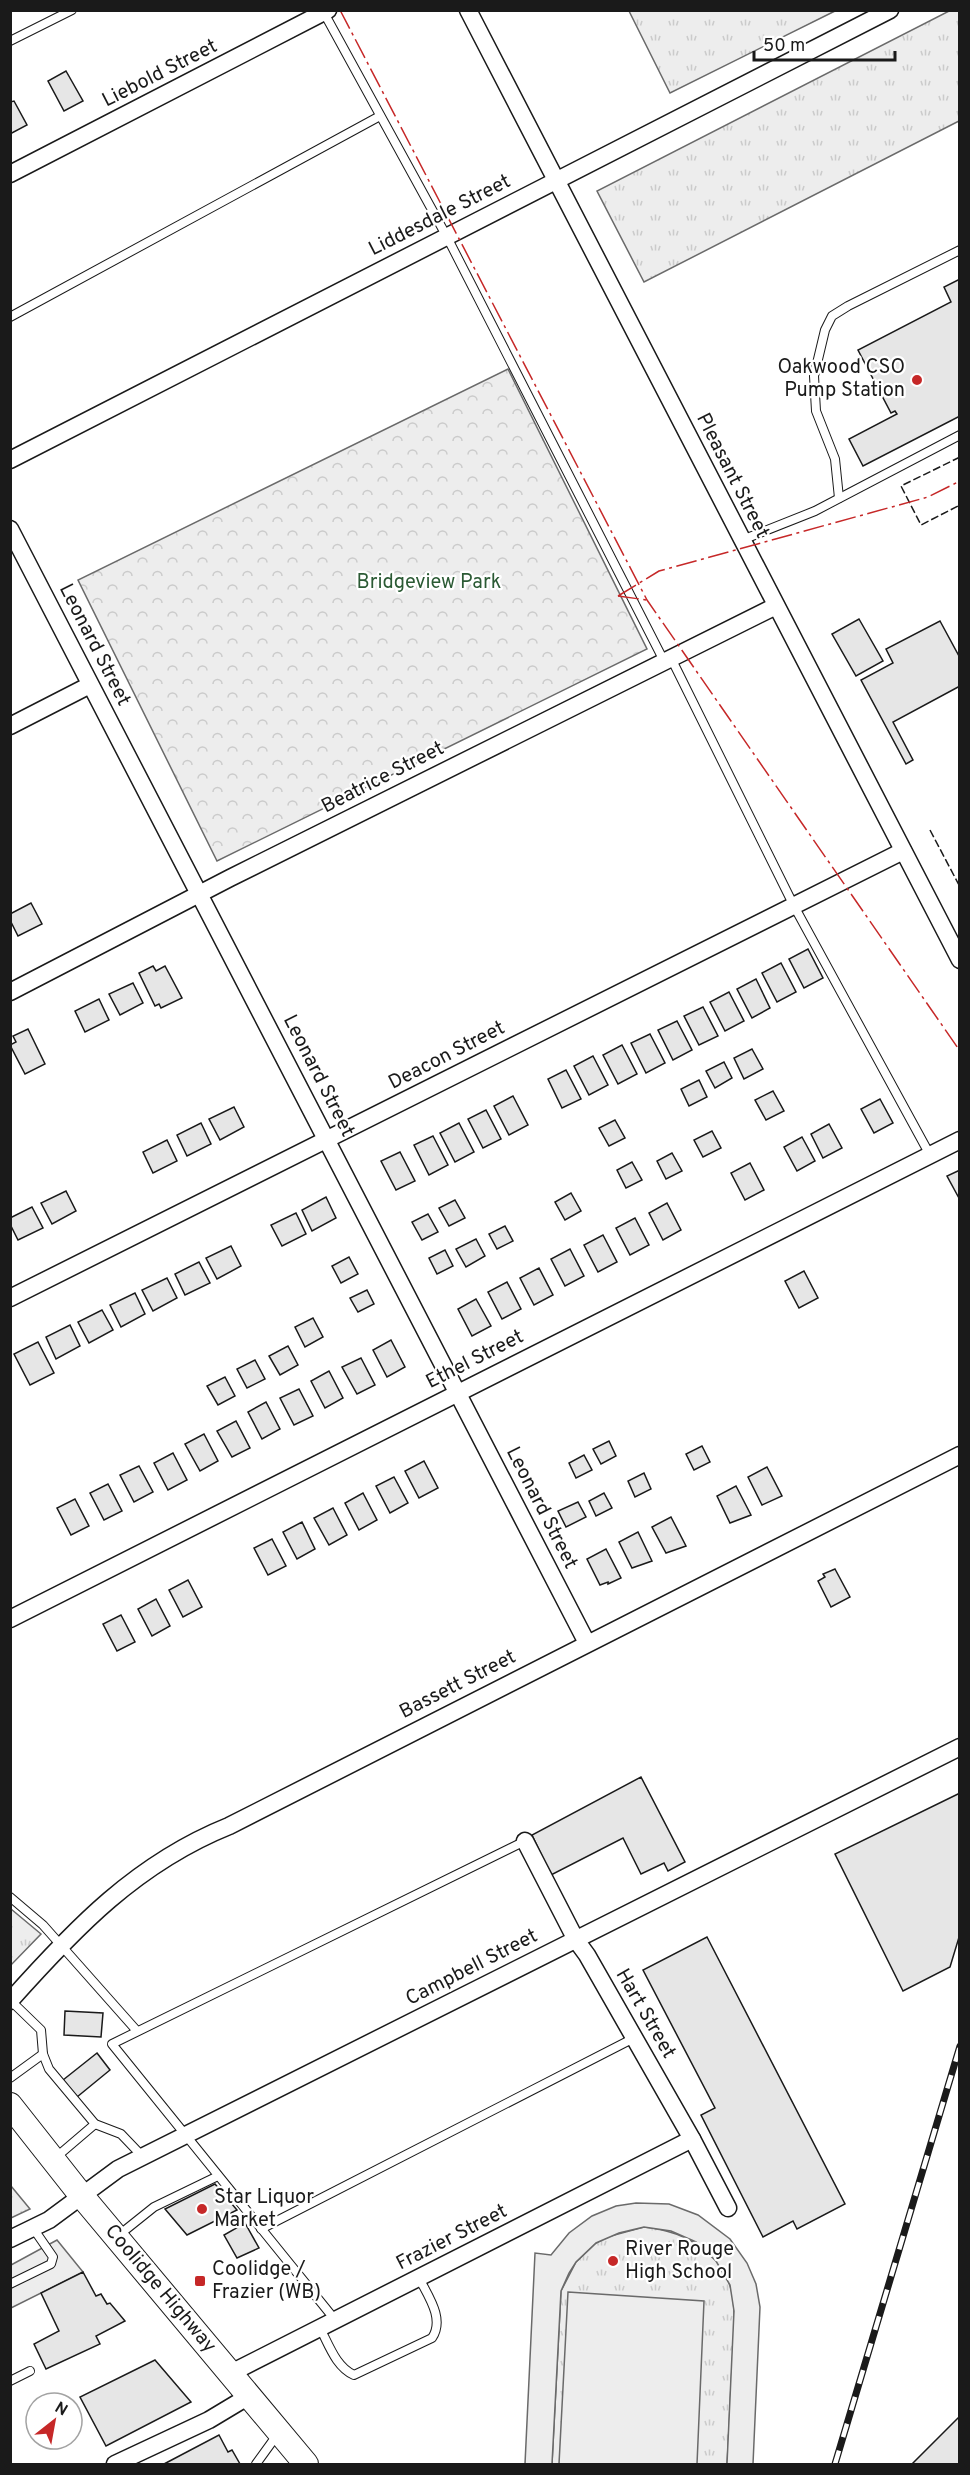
<svg xmlns="http://www.w3.org/2000/svg" width="970" height="2475" font-family="Overpass,sans-serif">
<style>
.grass{fill:url(#grass-tufts);stroke:#6a6a6a;stroke-width:1.5}
.park{fill:url(#park-crowns);stroke:#6a6a6a;stroke-width:1.5}
.built{fill:#ededed;stroke:#6a6a6a;stroke-width:1.5}
.building{fill:#e6e6e6;stroke:#1a1a1a;stroke-width:1.5}
.lines{fill:none;stroke-linecap:round;stroke-linejoin:round}
.lane-casing{stroke:#1a1a1a;stroke-width:10}
.street-casing{stroke:#1a1a1a;stroke-width:19}
.secondary-casing{stroke:#1a1a1a;stroke-width:26}
.lane{stroke:#fff;stroke-width:8}
.street{stroke:#fff;stroke-width:16}
.secondary{stroke:#fff;stroke-width:24}
.rail-casing{stroke:#1a1a1a;stroke-width:7}
.rail{stroke:#fff;stroke-width:4.5;stroke-dasharray:14;stroke-linecap:butt}
.fence{stroke:#1a1a1a;stroke-width:1.5;stroke-dasharray:8 3;stroke-linecap:butt}
.power{stroke:#c62828;stroke-width:1.5;stroke-dasharray:21 4.5 3 4.5;stroke-linecap:butt}
.poi-dot{fill:#c62828;stroke:#fff;stroke-width:2}
.labels{text-anchor:middle;dominant-baseline:central;stroke-width:4.5;stroke-linejoin:round;paint-order:stroke}
.street-label{font-size:20px;fill:#1a1a1a;stroke:#fff}
.poi-label{font-size:20px;fill:#1a1a1a;stroke:#fff;text-anchor:start}
.park-label{font-size:20px;fill:#2b5a34;stroke:#fff}
</style>
<defs>
<pattern id="grass-tufts" width="24" height="20" patternUnits="userSpaceOnUse" patternTransform="scale(1.5)"><rect width="24" height="20" fill="#ededed"/><path d="M3 7l-1-3M5 7V3M7 7l1-3M15 17l-1-3M17 17v-4M19 17l1-3" fill="none" stroke="#cbcbcb"/></pattern>
<pattern id="park-crowns" width="20" height="18" patternUnits="userSpaceOnUse" patternTransform="scale(1.5)"><rect width="20" height="18" fill="#ededed"/><path d="M2 6a3 3 0 1 1 6 0M12 15a3 3 0 1 1 6 0" fill="none" stroke="#cbcbcb"/></pattern>
</defs>
<rect width="100%" height="100%" fill="#fff"/>
<g class="grass">
<path d="M951,10l8,1v110l-315,161 -47,-91z"/>
<path d="M629,11h206l-165,82z"/>
<path d="M11,1909l30,25 -30,31z"/>
<path d="M11,2186l19,23 -19,9h-1z"/>
<path d="M644,2227c41,4 83,27 89,72 3,23 0,47 -1,69 -2,32 -3,64 -5,96h-175l9,-173 15,-29 20,-19 11,-6z"/>
</g>
<path class="park" d="M508,369l139,280 -430,212 -139,-281z"/>
<g class="built">
<path d="M636,2203l33,1 29,11 32,24 17,24 9,21 4,23 -7,157h-26l7,-153 -4,-26 -14,-24 -20,-19 -25,-11 -27,-4 -25,6 -23,10 -20,19 -7,11 -8,18 -9,173h-27l10,-211 16,2 18,-22 23,-17 24,-10z"/>
<path d="M57,2240l26,32 -72,36v-43z"/>
<path d="M568,2292l136,9 -7,163h-138z"/>
</g>
<g class="building">
<path d="M66,71l17,30 -19,10 -16,-30z"/>
<path d="M14,101l13,24 -17,9v-32z"/>
<path d="M960,279v137l-97,50 -14,-27 48,-25 -2,-3 -4,2 -33,-63 93,-48 -7,-15z"/>
<path d="M859,619l24,42 -27,15 -24,-42z"/>
<path d="M940,621l20,37v28l-67,36 20,38 -7,4 -45,-84 32,-17 -7,-14z"/>
<path d="M31,903l11,21 -24,12 -8,-16v-6z"/>
<path d="M808,949l15,29 -19,10 -15,-29z"/>
<path d="M781,963l15,29 -19,10 -15,-29z"/>
<path d="M153,966l3,5 9,-5 17,32 -21,10 -2,-4 -4,2 -16,-33z"/>
<path d="M756,979l14,29 -18,10 -15,-29z"/>
<path d="M133,983l10,20 -23,12 -11,-21z"/>
<path d="M729,992l15,29 -19,10 -15,-29z"/>
<path d="M99,999l10,21 -24,12 -10,-21z"/>
<path d="M703,1007l15,29 -19,9 -15,-29z"/>
<path d="M677,1021l15,29 -19,10 -15,-30z"/>
<path d="M28,1029l17,35 -20,10 -15,-29 6,-3 -3,-6z"/>
<path d="M650,1034l15,29 -19,10 -15,-30z"/>
<path d="M622,1045l15,29 -19,10 -15,-29z"/>
<path d="M752,1049l11,20 -19,10 -10,-21z"/>
<path d="M593,1056l15,29 -19,10 -15,-29z"/>
<path d="M724,1062l8,16 -17,10 -9,-17z"/>
<path d="M566,1070l15,29 -19,9 -14,-29z"/>
<path d="M699,1080l8,17 -18,9 -8,-17z"/>
<path d="M773,1091l11,20 -18,9 -11,-20z"/>
<path d="M513,1096l15,29 -19,10 -15,-29z"/>
<path d="M880,1099l13,24 -19,10 -13,-24z"/>
<path d="M234,1107l10,20 -24,13 -11,-21z"/>
<path d="M486,1110l15,29 -18,9 -15,-29z"/>
<path d="M615,1120l10,18 -16,8 -10,-18z"/>
<path d="M201,1123l10,21 -24,12 -10,-21z"/>
<path d="M459,1123l15,29 -19,10 -15,-29z"/>
<path d="M829,1124l13,24 -19,10 -12,-24z"/>
<path d="M712,1131l9,17 -18,9 -9,-17z"/>
<path d="M433,1136l15,29 -19,10 -15,-30z"/>
<path d="M802,1137l13,24 -18,10 -13,-24z"/>
<path d="M167,1140l10,21 -24,12 -10,-21z"/>
<path d="M400,1152l15,29 -19,9 -15,-29z"/>
<path d="M672,1153l10,18 -16,8 -9,-18z"/>
<path d="M632,1162l10,18 -16,8 -9,-18z"/>
<path d="M750,1163l14,27 -19,10 -14,-27z"/>
<path d="M960,1170v30l-13,-24z"/>
<path d="M66,1191l10,20 -24,13 -11,-21z"/>
<path d="M571,1193l10,18 -16,9 -10,-18z"/>
<path d="M326,1197l10,21 -24,13 -10,-21z"/>
<path d="M455,1200l10,18 -16,8 -10,-18z"/>
<path d="M667,1203l14,27 -18,10 -14,-27z"/>
<path d="M32,1207l11,21 -25,12 -8,-16v-6z"/>
<path d="M296,1213l10,21 -24,12 -11,-21z"/>
<path d="M428,1214l10,18 -16,8 -10,-18z"/>
<path d="M635,1218l14,27 -19,10 -14,-27z"/>
<path d="M505,1226l8,15 -16,8 -8,-15z"/>
<path d="M603,1235l14,27 -19,10 -14,-27z"/>
<path d="M476,1239l9,17 -19,11 -10,-18z"/>
<path d="M231,1246l10,20 -24,13 -11,-21z"/>
<path d="M570,1249l14,27 -19,10 -14,-27z"/>
<path d="M445,1250l8,16 -16,8 -8,-16z"/>
<path d="M349,1257l9,17 -17,9 -9,-17z"/>
<path d="M199,1262l11,21 -25,12 -10,-21z"/>
<path d="M539,1268l14,27 -19,10 -14,-27z"/>
<path d="M804,1271l14,27 -19,10 -14,-27z"/>
<path d="M167,1278l10,20 -24,13 -11,-21z"/>
<path d="M507,1282l14,27 -19,10 -14,-27z"/>
<path d="M367,1290l7,14 -16,8 -8,-14z"/>
<path d="M135,1293l10,21 -24,13 -11,-22z"/>
<path d="M476,1299l15,27 -19,10 -14,-27z"/>
<path d="M102,1310l11,20 -24,13 -11,-21z"/>
<path d="M313,1318l10,19 -18,10 -10,-20z"/>
<path d="M70,1325l10,21 -24,13 -10,-22z"/>
<path d="M391,1340l14,27 -18,10 -14,-27z"/>
<path d="M38,1342l16,31 -24,12 -16,-31z"/>
<path d="M288,1346l10,19 -18,10 -11,-19z"/>
<path d="M361,1358l14,27 -18,9 -15,-27z"/>
<path d="M255,1360l10,19 -18,9 -10,-19z"/>
<path d="M329,1371l14,27 -18,10 -14,-27z"/>
<path d="M225,1377l10,19 -17,9 -11,-19z"/>
<path d="M299,1389l14,27 -19,9 -14,-27z"/>
<path d="M266,1402l14,27 -18,10 -14,-27z"/>
<path d="M236,1421l14,27 -18,9 -15,-26z"/>
<path d="M204,1434l14,27 -18,10 -15,-27z"/>
<path d="M609,1441l7,15 -15,8 -8,-15z"/>
<path d="M702,1446l8,16 -16,8 -8,-16z"/>
<path d="M173,1453l14,27 -19,10 -14,-27z"/>
<path d="M584,1455l8,15 -16,8 -7,-15z"/>
<path d="M424,1461l14,27 -19,10 -14,-27z"/>
<path d="M139,1466l14,26 -19,10 -14,-27z"/>
<path d="M767,1467l15,29 -20,9 -14,-28z"/>
<path d="M644,1473l7,16 -16,8 -7,-16z"/>
<path d="M394,1477l14,26 -18,10 -14,-27z"/>
<path d="M108,1484l14,27 -18,9 -14,-27z"/>
<path d="M736,1486l15,29 -21,8 -13,-27z"/>
<path d="M363,1493l14,27 -18,10 -14,-27z"/>
<path d="M604,1493l8,15 -16,8 -7,-15z"/>
<path d="M75,1499l14,27 -18,9 -14,-27z"/>
<path d="M578,1502l8,15 -20,10 -8,-16z"/>
<path d="M333,1508l14,27 -18,10 -15,-27z"/>
<path d="M671,1517l15,29 -20,7 -14,-26z"/>
<path d="M302,1522l13,27 -18,10 -14,-27z"/>
<path d="M638,1532l14,29 -20,7 -13,-26z"/>
<path d="M272,1539l14,27 -18,9 -14,-27z"/>
<path d="M606,1549l15,29 -13,6v-2l-8,3 -13,-26z"/>
<path d="M835,1569l15,28 -19,10 -13,-26 7,-4 -2,-3z"/>
<path d="M188,1580l14,27 -19,10 -14,-27z"/>
<path d="M156,1599l14,27 -18,10 -14,-27z"/>
<path d="M121,1615l14,27 -18,9 -14,-27z"/>
<path d="M641,1777l44,85 -17,9 -4,-8 -23,11 -18,-36 -72,37 -19,-40z"/>
<path d="M960,1793v141l-10,33 -47,24 -68,-137z"/>
<path d="M707,1937l138,267 -48,25 -4,-8 -30,16 -62,-122 14,-7 -72,-138z"/>
<path d="M65,2011l38,2 -2,24 -37,-2z"/>
<path d="M97,2053l13,17 -33,27 -14,-17z"/>
<path d="M215,2184l22,26 -50,25 -22,-26z"/>
<path d="M245,2223l14,25 -22,10 -13,-23z"/>
<path d="M83,2272l13,24 5,-2 6,10 3,-1 15,18 -29,15 4,8 -54,25 -12,-25 25,-13 -18,-38z"/>
<path d="M155,2360l36,42 -85,44 -26,-49z"/>
<path d="M960,2416v48h-48z"/>
<path d="M219,2435l9,17 4,-2 8,14h-76z"/>
</g>
<g class="lines">
<g class="lane-casing">
<g id="lane">
<path d="M323,11l124,226 217,424"/>
<path d="M10,41l62,-31"/>
<path d="M10,317l370,-201"/>
<path d="M839,498l-4,-39 -19,-48 -2,-35 11,-46 7,-14 16,-10 112,-56"/>
<path d="M742,540l73,-29 145,-76"/>
<path d="M671,658l123,248 136,249"/>
<path d="M10,1897l33,28 94,106"/>
<path d="M11,2001l30,29 2,24 6,15 46,55 26,10 22,23"/>
<path d="M10,2078l33,-24"/>
<path d="M54,2159l41,-35"/>
<path d="M261,2229l373,-191"/>
<path d="M119,2235l35,-28 64,-31"/>
<path d="M10,2284l41,-20 2,-7 -20,-29"/>
<path d="M336,2321l-224,-277 413,-203"/>
<path d="M320,2328c9,17 16,39 34,47l78,-37c13,-19 -4,-42 -13,-60"/>
<path d="M10,2381l20,-10"/>
<path d="M256,2464l21,-29"/>
</g>
</g>
<g class="street-casing">
<g id="street">
<path d="M468,10l492,950"/>
<path d="M10,174l318,-164"/>
<path d="M10,460l880,-450"/>
<path d="M10,529l577,1114"/>
<path d="M10,726l80,-41"/>
<path d="M10,992l220,-114 546,-272"/>
<path d="M10,1298l893,-447"/>
<path d="M10,1619l950,-479"/>
<path d="M525,1841l51,99 11,15 105,184 36,69"/>
<path d="M10,2001c65,-73 127,-138 219,-175l731,-371"/>
<path d="M10,2239l39,-19 69,-51 842,-422"/>
<path d="M231,2373l461,-234"/>
<path d="M115,2464l94,-44 40,-24"/>
</g>
</g>
<g class="secondary-casing">
<path id="secondary" d="M10,2105l71,90 225,269"/>
</g>
<use href="#lane" class="lane"/>
<use href="#street" class="street"/>
<use href="#secondary" class="secondary"/>
<g class="rail-casing">
<path id="rail" d="M835,2464l125,-418"/>
</g>
<use href="#rail" class="rail"/>
<g class="fence">
<path d="M960,457l-59,29 20,39 39,-20"/>
<path d="M930,830l30,57"/>
</g>
<g class="power">
<path d="M340,10l307,590 313,451"/>
<path d="M618,596l41,-25 269,-74 32,-16"/>
<path d="M618,596l29,4"/>
</g>
</g>
<g class="poi-dot">
<circle cx="917" cy="380" r="6"/>
<circle cx="202" cy="2209" r="6"/>
<circle cx="613" cy="2261" r="6"/>
<rect x="194" y="2275" width="12" height="12" rx="3"/>
</g>
<g class="labels">
<g class="street-label">
<text transform="translate(160 74) rotate(-27)">Liebold Street</text>
<text transform="translate(440 216) rotate(-27)">Liddesdale Street</text>
<text transform="translate(732 476) rotate(63)">Pleasant Street</text>
<text transform="translate(94 645) rotate(63)">Leonard Street</text>
<text transform="translate(383 778) rotate(-27)">Beatrice Street</text>
<text transform="translate(447 1056) rotate(-27)">Deacon Street</text>
<text transform="translate(318 1076) rotate(63)">Leonard Street</text>
<text transform="translate(475 1360) rotate(-27)">Ethel Street</text>
<text transform="translate(541 1508) rotate(63)">Leonard Street</text>
<text transform="translate(458 1685) rotate(-27)">Bassett Street</text>
<text transform="translate(472 1968) rotate(-27)">Campbell Street</text>
<text transform="translate(645 2014) rotate(60)">Hart Street</text>
<text transform="translate(452 2238) rotate(-27)">Frazier Street</text>
<text transform="translate(160 2289) rotate(50)">Coolidge Highway</text>
</g>
<g class="poi-label">
<text x="905" y="368" text-anchor="end">Oakwood CSO<tspan x="905" dy="23">Pump Station</tspan></text>
<text x="214" y="2198">Star Liquor<tspan x="214" dy="23">Market</tspan></text>
<text x="625" y="2250">River Rouge<tspan x="625" dy="23">High School</tspan></text>
<text x="212" y="2270">Coolidge /<tspan x="212" dy="23">Frazier (WB)</tspan></text>
</g>
<g class="park-label">
<text x="429" y="583">Bridgeview Park</text>
</g>
</g>
<rect width="970" height="2475" fill="none" stroke="#1a1a1a" stroke-width="24"/>
<g transform="translate(54 2421) rotate(31)"><circle r="28" fill="#ffffff" stroke="#a3a3a3" stroke-width="1.5"/>
<path d="M0-4.5L10 22L0 15L-10 22Z" fill="#c62828"/>
<text y="-9" font-size="16" font-weight="bold" text-anchor="middle" fill="#1a1a1a">N</text>
</g>
<path d="M754 51v9h141v-9" fill="none" stroke="#1a1a1a" stroke-width="3"/>
<text x="763" y="51" font-size="18" fill="#1a1a1a" stroke="#ffffff" stroke-width="4.5" paint-order="stroke">50 m</text>
</svg>
